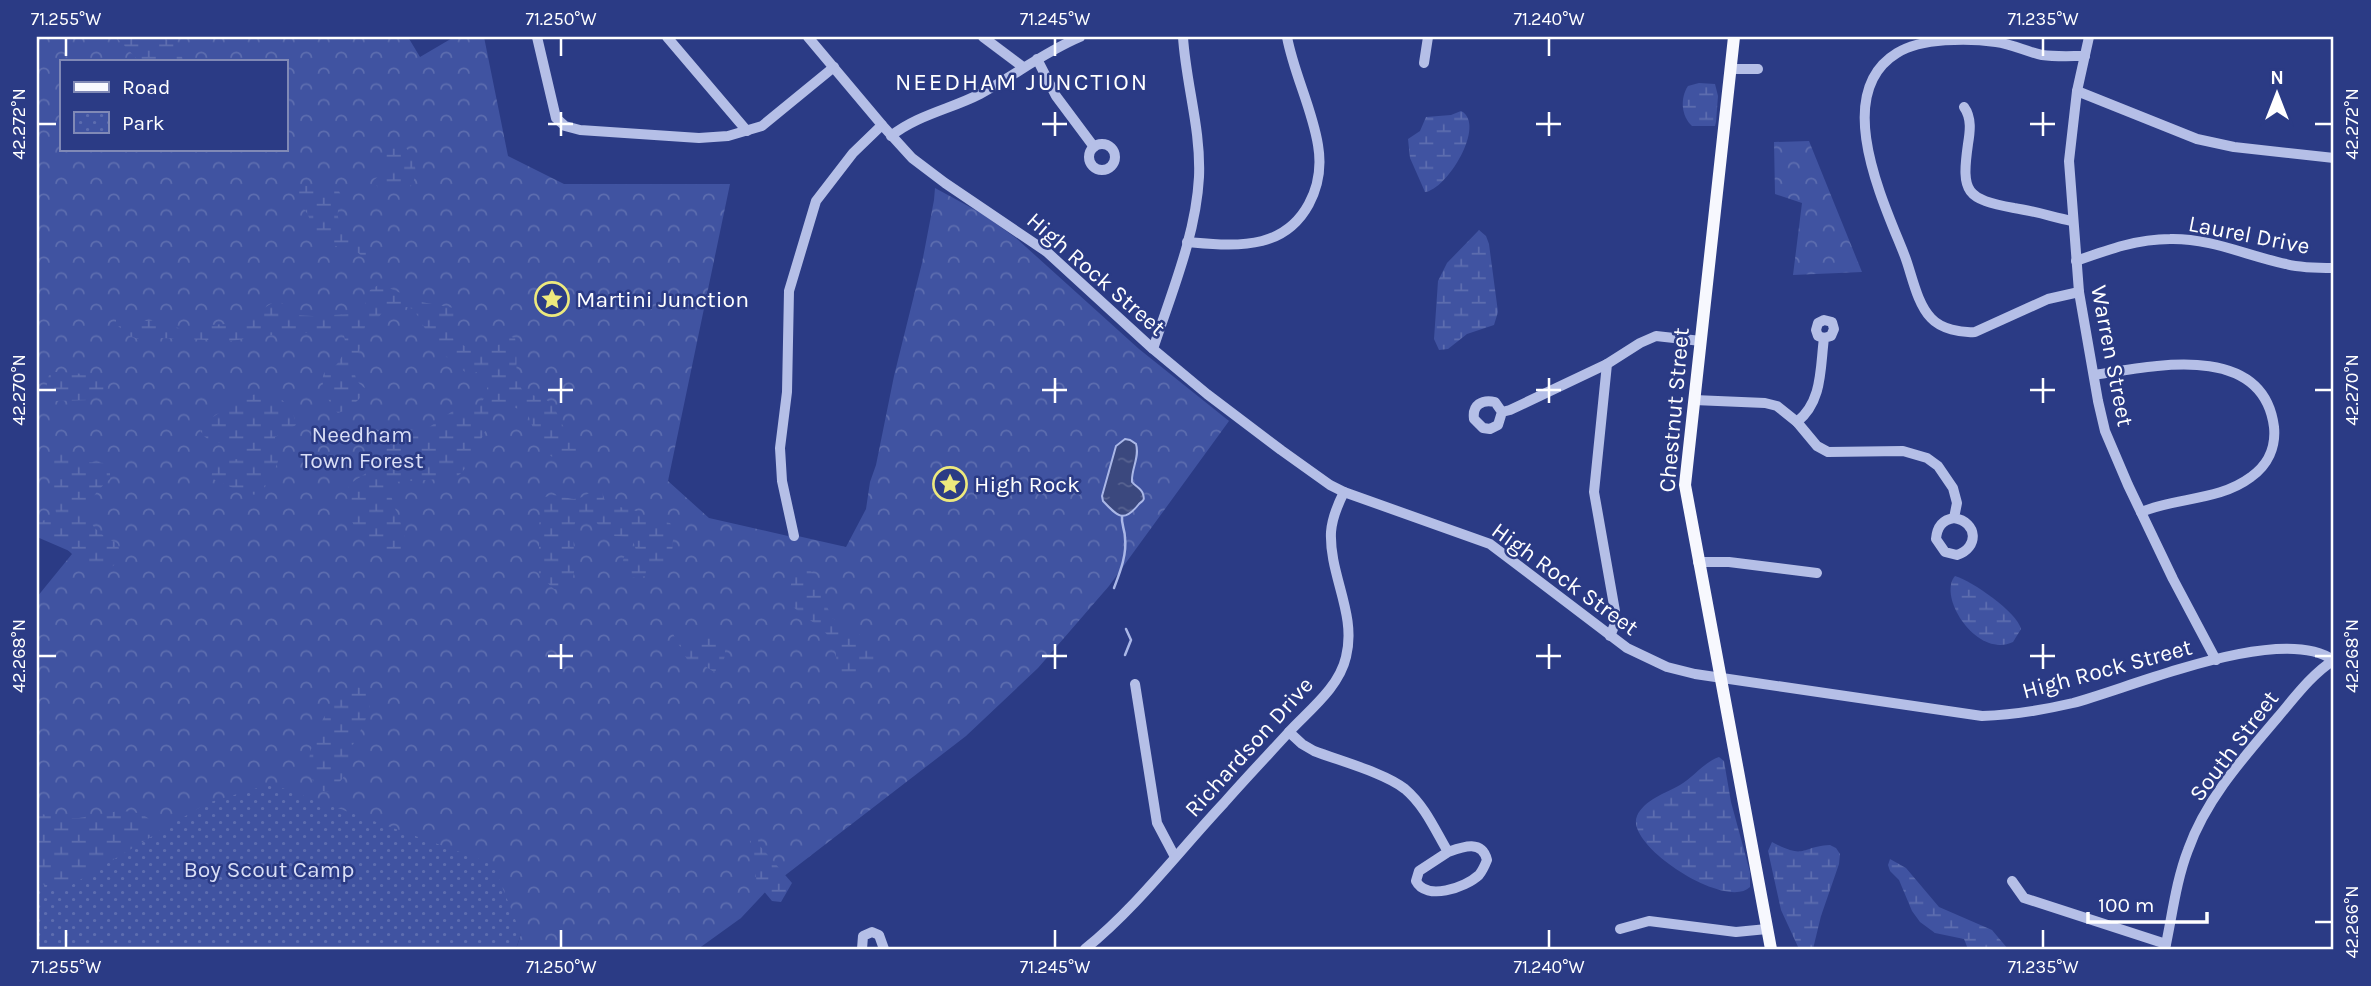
<svg xmlns="http://www.w3.org/2000/svg" width="2371" height="986" font-family="Karla,sans-serif">
<style>
.forest{fill:url(#forest-crowns);fill-rule:evenodd}
.wetland{fill:url(#wetland-marsh)}
.park{fill:url(#park-dots)}
.water{fill:url(#water-ripples);stroke:#aab7e7;stroke-width:2}
.lines{fill:none;stroke-linecap:round;stroke-linejoin:round}
.stream{stroke:#aab7e7;stroke-width:2.5}
.minor{stroke:#b5bfe7;stroke-width:10}
.major{stroke:#f7f8fe;stroke-width:12}
.ticks{fill:none;stroke:#fff;stroke-width:2.5}
.labels{text-anchor:middle;dominant-baseline:central;stroke-width:5;stroke-linejoin:round;paint-order:stroke}
.street-label{font-size:23px;fill:#fff;stroke:#2b3b85}
.poi-label{font-size:23px;fill:#fff;stroke:#2b3b85;text-anchor:start}
.park-label{font-size:23px;fill:#d9def6;stroke:#2b3b85}
.neighbourhood-label{font-size:24px;letter-spacing:2px;fill:#fff;stroke:#2b3b85}
.neatline{fill:none;stroke:#fff;stroke-width:2.5}
.ticks-label{font-size:18px;text-anchor:middle;fill:#fff}
</style>
<defs>
<pattern id="forest-crowns" width="20" height="18" patternUnits="userSpaceOnUse" patternTransform="scale(1.75)"><rect width="20" height="18" fill="#4053a1"/><path d="M2 6a3 3 0 1 1 6 0M12 15a3 3 0 1 1 6 0" fill="none" stroke="#5d6daf"/></pattern>
<pattern id="wetland-marsh" width="20" height="14" patternUnits="userSpaceOnUse" patternTransform="scale(1.75)"><rect width="20" height="14" fill="#4053a1"/><path d="M1 5h8M5 5V1M11 12h8M15 12V8" fill="none" stroke="#5d6daf"/></pattern>
<pattern id="park-dots" width="8" height="8" patternUnits="userSpaceOnUse" patternTransform="scale(1.75)"><rect width="8" height="8" fill="#4053a1"/><path d="M2 2h.1M6 6h.1" fill="none" stroke="#5d6daf" stroke-width="1.8" stroke-linecap="round"/></pattern>
<pattern id="water-ripples" width="26" height="14" patternUnits="userSpaceOnUse" patternTransform="scale(1.75)"><rect width="26" height="14" fill="#3b487e"/><path d="M2 4q2-2 4 0t4 0M15 11q2-2 4 0t4 0" fill="none" stroke="#586391"/></pattern>
</defs>
<rect width="100%" height="100%" fill="#2b3b85"/>
<g class="forest">
<path d="M37,37h371l12,20 34,-20h30l24,119 56,28h166l-62,297 41,37 79,18 1,-2 57,13 20,-38 4,-27 6,-17 18,-89 28,-113 12,-63 1,-12 46,25 35,25 123,111 90,72 -120,165 -71,82 -72,68 -196,151 -29,31 -43,31h-182l5,-15 -327,-121 -129,76 -28,-6v-286l35,-43 -35,-33zM61,61h224v88h-224z"/>
<path d="M1809,141l53,131 -69,3 9,-72 -27,-9 -1,-52z"/>
</g>
<g class="wetland">
<path d="M116,37c26,0 61,-8 67,24h-44z"/>
<path d="M1699,83l16,1 3,12 -2,26 -1,4h-23c-11,-10 -12,-28 -4,-40z"/>
<path d="M1461,111c26,13 -14,79 -36,81l-15,-34 -2,-19 12,-8 6,-14 25,-2z"/>
<path d="M390,141c27,0 36,47 10,51 -8,1 -15,-2 -22,-4l-4,-8 11,-9 1,-25z"/>
<path d="M292,185l32,2 15,4 3,7c-18,39 27,30 32,65l-6,-2 -11,-9 -46,-13c3,-33 -14,-28 -19,-54z"/>
<path d="M1479,230l7,6 3,8 9,68 -4,13 -27,9 -19,15 -9,1 -5,-11 4,-58 9,-18z"/>
<path d="M380,284l41,18 33,6 5,4 -12,14c3,19 29,26 45,24l16,-14 7,2c4,20 -3,37 9,55l20,5 9,7 11,23 16,16 3,11 -1,3h-27l-13,-6 -15,-40 -28,-10c-10,16 -27,67 -43,75 -4,2 -51,4 -60,5l-5,5c-3,21 25,49 8,67l-20,-3 -11,-7 -14,-18 -4,-10 -2,-28 3,-5 17,-11 19,-24 22,-18h16l32,-22 23,-3 7,-12v-17l-9,-4 -11,2c-9,-10 -23,-17 -30,-26 -9,-12 -15,-27 -24,-39l-10,-3 -18,2 -6,9 -13,5c-2,8 -3,15 -5,23 -5,18 -14,34 7,45l-19,19 -11,4c-7,-6 -21,-31 -13,-41 1,-2 7,-4 9,-5 10,-8 14,-27 8,-37l-71,5 -40,6 -71,-3 -22,1 -10,-4 -12,-11v-5h8l5,3 33,-2 20,10 10,1c17,-10 35,-4 54,-11 13,-4 18,-16 33,-19l19,14 14,1 39,-2 13,-6 6,-18z"/>
<path d="M53,372c20,0 38,2 56,10l-2,8 -17,10 -36,1 -4,-2 -5,-7 4,-17z"/>
<path d="M269,393c13,3 26,18 27,32l-21,12c0,7 2,10 4,17 1,10 -12,28 -16,37l-4,4 -13,-1 -33,-15 -2,-3 4,-11 11,-5 13,-1 4,-11c-11,-15 -30,6 -43,-18l4,-7 21,-14 3,-8 5,-4z"/>
<path d="M59,452l26,10 20,1 5,5v11c-33,28 -28,47 8,65l3,16 -12,9 -9,-1 -26,-15 -37,-16v-15l17,-4 2,-5c-2,-20 -10,-44 3,-61z"/>
<path d="M594,489h7l4,12 7,5 20,3 21,11 17,3 4,6 -3,37 -29,11 -11,1 -8,-17 1,-5 6,4 7,-3c-3,-29 -15,-16 -29,-23 -6,-4 -14,-16 -22,-21l-7,1c-16,21 12,79 -25,75l-15,-14v-50l4,-27c23,-10 26,13 51,-9z"/>
<path d="M796,569h11l5,3 20,46 22,11 22,22 -3,15 -25,16h-7c-7,-11 -2,-26 -8,-38 -8,-19 -33,-27 -45,-43l4,-22z"/>
<path d="M1955,576c17,5 62,36 66,53l-8,13c-36,17 -76,-45 -58,-66z"/>
<path d="M675,628l6,3 8,10c7,-2 13,-9 21,-8 20,3 19,31 4,39l-12,-8 -13,-1 -17,-31v-3z"/>
<path d="M356,686c32,11 -2,51 -7,68 -1,7 0,15 -5,22 -3,6 -10,11 -16,16l-10,-2c-5,-8 -9,-17 -9,-26 0,-23 23,-73 47,-78z"/>
<path d="M1719,757l5,4 7,41 19,70v15c-24,24 -126,-42 -113,-71 7,-16 29,-23 43,-31 14,-8 24,-23 39,-28z"/>
<path d="M119,811c25,1 29,4 44,24l-97,58 -19,-5 -10,-6v-69l23,5h19z"/>
<path d="M751,830l4,1 5,15 32,37 -11,19 -9,-1 -15,-18 -8,-47z"/>
<path d="M1772,842c34,18 27,5 58,3l6,3 4,6 -1,10 -18,52 -8,33h-14l-18,-39 -13,-59z"/>
<path d="M1890,859l16,9 33,39 53,23 16,19h-40l-4,-10 -29,-6 -15,-11 -8,-11 -13,-31 -9,-9 -2,-6z"/>
</g>
<path class="park" d="M271,784l222,80 28,70 -5,15h-479v-66l28,6 142,-86z"/>
<path class="water" d="M1125,439l5,1 6,4c4,13 -5,25 -4,38 3,4 10,7 11,12 2,7 0,6 -4,10 -15,19 -21,13 -36,-3l-1,-5 14,-50z"/>
<g class="lines">
<g class="stream">
<path d="M1114,588c6,-16 13,-33 11,-50 0,-9 -4,-13 -3,-22"/>
<path d="M1125,655l6,-15 -5,-11"/>
</g>
<g class="minor">
<path d="M537,37l19,81 9,8 15,4 119,8 29,-2 34,-10 72,-59"/>
<path d="M667,37l80,94"/>
<path d="M808,37l74,88 30,33 33,25 102,69 106,97 54,45 74,56 49,35 14,7 146,52 137,104 40,19 28,7 287,42c31,-1 61,-6 91,-13 60,-16 208,-80 260,-43"/>
<path d="M983,37l40,30"/>
<path d="M2089,37l-12,54 -8,70 10,131 19,109 7,30 23,54 45,94 43,81"/>
<path d="M1037,59l19,37 38,51"/>
<path d="M1424,63l4,-26"/>
<path d="M1731,69h27"/>
<path d="M2077,91l120,48 37,8 100,11"/>
<path d="M1964,107c8,11 6,25 4,37 -7,49 -2,55 46,64 20,3 39,9 58,13"/>
<path d="M891,136c26,-21 60,-27 89,-42 34,-18 64,-42 100,-57"/>
<circle cx="1102" cy="157" r="13"/>
<path d="M1187,242c24,2 51,5 75,-1 43,-11 63,-55 56,-96 -6,-37 -24,-71 -31,-108"/>
<path d="M2076,261c31,-11 61,-22 94,-22 40,-1 78,17 116,25 16,4 32,4 48,4"/>
<path d="M2079,292l-31,7 -73,33c-14,1 -34,-3 -44,-14 -15,-16 -19,-44 -27,-64 -21,-53 -73,-161 -7,-201 24,-15 71,-15 99,-11 16,2 31,10 46,13 14,2 29,1 43,1"/>
<path d="M1153,349c18,-55 43,-114 46,-172 2,-48 -13,-93 -16,-140"/>
<path d="M2094,375c58,-9 169,-34 180,52 2,20 -6,38 -23,50 -32,24 -74,20 -110,35"/>
<path d="M1694,400l71,3 12,3 20,16 20,24 11,6 75,-1 24,7 11,8 15,22 4,15 -3,15c24,4 25,30 3,37l-12,-3 -9,-13c1,-12 6,-19 18,-21"/>
<path d="M1502,412l-4,13 -8,4 -7,-1 -9,-9c-2,-14 8,-20 21,-17l7,10 8,-2 97,-46"/>
<path d="M1797,422c26,-21 23,-54 27,-84l-6,-2 -2,-6 2,-7 6,-3 8,2 2,7 -3,7 -7,2"/>
<path d="M794,536l-12,-55 -2,-33 7,-56 2,-101 27,-90 37,-48 29,-28"/>
<path d="M1698,562h31l88,11"/>
<path d="M1610,636l5,-12v-13l-21,-119 13,-128 33,-21 16,-7 45,5"/>
<path d="M1135,684l22,139 18,34"/>
<path d="M1289,732l13,12 12,7c26,10 71,22 91,38 20,17 30,41 43,63l-29,19 -3,10c10,20 49,7 63,-6 4,-5 6,-10 8,-15 -5,-21 -25,-13 -39,-8"/>
<path d="M2012,881l12,17 142,46"/>
<path d="M1620,929l29,-8 87,11 31,-3"/>
<path d="M862,949l1,-13 9,-4 7,3 5,14"/>
<path d="M1085,949c52,-42 93,-97 139,-146 21,-24 43,-47 64,-70 20,-22 51,-45 58,-76 11,-43 -17,-82 -15,-125 1,-14 7,-28 13,-40"/>
<path d="M2165,949c7,-32 11,-68 23,-99 18,-51 56,-93 90,-133 17,-20 34,-43 56,-57"/>
</g>
<path class="major" d="M1734,37l-49,448 86,464"/>
</g>
<path class="ticks" d="M66,38v18M561,38v18M1055,38v18M1549,38v18M2043,38v18M561,112v24M1055,112v24M1549,112v24M2043,112v24M38,124h18M548,124h25M1042,124h25M1536,124h25M2030,124h25M2315,124h17M561,378v25M1055,378v25M1549,378v25M2043,378v25M38,390h18M548,390h25M1042,390h25M1536,390h25M2030,390h25M2315,390h17M561,644v25M1055,644v25M1549,644v25M2043,644v25M38,656h18M548,656h25M1042,656h25M1536,656h25M2030,656h25M2315,656h17M2315,922h17M66,930v18M561,930v18M1055,930v18M1549,930v18M2043,930v18"/>
<defs>
<g id="sight-ring" transform="scale(1.75)"><circle r="9.5" fill="#2b3b85" stroke="#ede97d" stroke-width="1.5"/><path d="M0-6L1.8-2.2L6-1.7L2.9 1.2L3.7 5.4L0 3.3L-3.7 5.4L-2.9 1.2L-6-1.7L-1.8-2.2Z" fill="#ede97d"/></g>
</defs>
<g fill-rule="evenodd">
<use href="#sight-ring" x="552" y="299"/>
<use href="#sight-ring" x="950" y="484"/>
</g>
<g class="labels">
<g class="street-label">
<text transform="translate(2249 235) rotate(11)">Laurel Drive</text>
<text transform="translate(1096 274) rotate(41)">High Rock Street</text>
<text transform="translate(2112 356) rotate(79)">Warren Street</text>
<text transform="translate(1674 410) rotate(-85)">Chestnut Street</text>
<text transform="translate(1565 579) rotate(36)">High Rock Street</text>
<text transform="translate(2107 669) rotate(-15)">High Rock Street</text>
<text transform="translate(2234 746) rotate(-53)">South Street</text>
<text transform="translate(1249 747) rotate(-48)">Richardson Drive</text>
</g>
<g class="poi-label">
<text x="576" y="299">Martini Junction</text>
<text x="974" y="484">High Rock</text>
</g>
<g class="park-label">
<text x="362" y="434">Needham<tspan x="362" dy="26">Town Forest</tspan></text>
<text x="269" y="869">Boy Scout Camp</text>
</g>
<g class="neighbourhood-label">
<text x="1022" y="82">NEEDHAM JUNCTION</text>
</g>
</g>
<rect width="2371" height="986" fill="none" stroke="#2b3b85" stroke-width="77"/>
<rect x="60" y="60" width="228" height="91" fill="#2b3b85" stroke="#8089b6" stroke-width="2"/>
<rect x="74" y="82" width="35" height="10" fill="#f7f8fe" stroke="#8089b6" stroke-width="2"/>
<text x="122" y="94" font-size="21" fill="#ffffff">Road</text>
<rect x="74" y="112" width="35" height="21" fill="url(#park-dots)" stroke="#8089b6" stroke-width="2"/>
<text x="122" y="130" font-size="21" fill="#ffffff">Park</text>
<g transform="translate(2277 94)" stroke="#2b3b85" stroke-width="5" paint-order="stroke">
<path d="M0-5L12 26L0 18L-12 26Z" fill="#ffffff"/>
<text y="-10" font-size="19" font-weight="bold" text-anchor="middle" fill="#ffffff">N</text>
</g>
<path d="M2088 912v10h119v-10" fill="none" stroke="#ffffff" stroke-width="3.5"/>
<text x="2098" y="912" font-size="21" fill="#ffffff" stroke="#2b3b85" stroke-width="5" paint-order="stroke">100 m</text>
<rect x="38" y="38" width="2294" height="910" class="neatline"/>
<g class="ticks-label">
<text x="66" y="25">71.255°W</text>
<text x="561" y="25">71.250°W</text>
<text x="1055" y="25">71.245°W</text>
<text x="1549" y="25">71.240°W</text>
<text x="2043" y="25">71.235°W</text>
<text transform="translate(19 124) rotate(-90)" y="6">42.272°N</text>
<text transform="translate(2352 124) rotate(-90)" y="6">42.272°N</text>
<text transform="translate(19 390) rotate(-90)" y="6">42.270°N</text>
<text transform="translate(2352 390) rotate(-90)" y="6">42.270°N</text>
<text transform="translate(19 656) rotate(-90)" y="6">42.268°N</text>
<text transform="translate(2352 656) rotate(-90)" y="6">42.268°N</text>
<text transform="translate(2352 922) rotate(-90)" y="6">42.266°N</text>
<text x="66" y="973">71.255°W</text>
<text x="561" y="973">71.250°W</text>
<text x="1055" y="973">71.245°W</text>
<text x="1549" y="973">71.240°W</text>
<text x="2043" y="973">71.235°W</text>
</g>
</svg>
